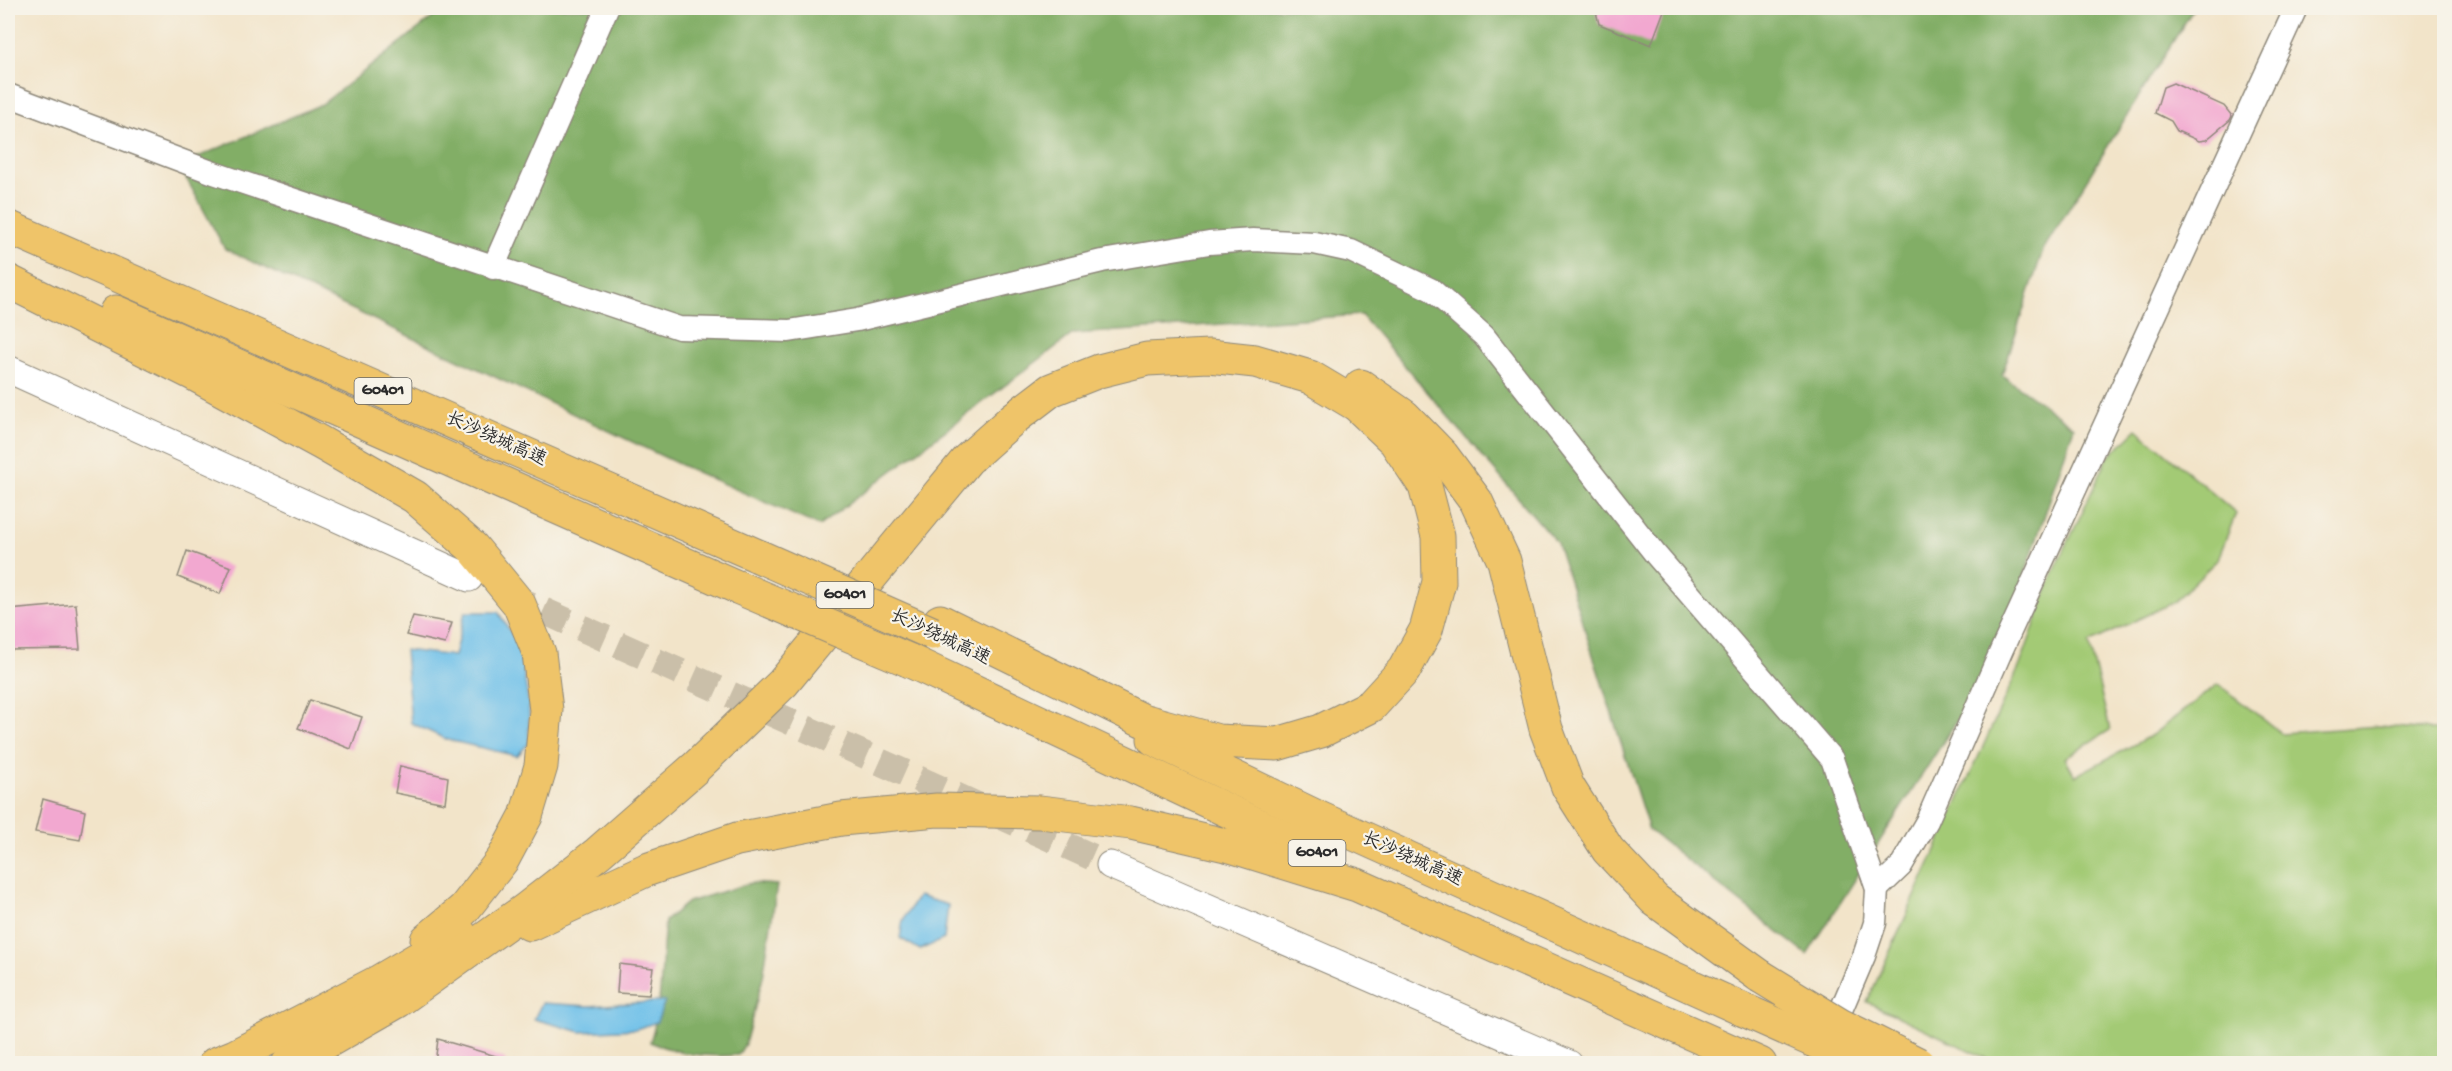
<svg xmlns="http://www.w3.org/2000/svg" width="2452" height="1071" font-family="'Gochi Hand','LXGW WenKai TC',sans-serif">
<style>
.green{fill:#a3ca75;stroke:#677a50;stroke-width:1.5}
.forest{fill:#82ae66;stroke:#566c48;stroke-width:1.5}
.water{fill:#6dc0e9;stroke:#4c768a;stroke-width:1.5}
.building{fill:#f2a8d0}
.lines{fill:none;stroke-linecap:round;stroke-linejoin:round}
.tertiary-tunnel{stroke:#cabfa9;stroke-width:27;stroke-dasharray:27 14;stroke-linecap:butt}
.minor-casing{stroke:#8e887a;stroke-width:25}
.tertiary-casing{stroke:#8e887a;stroke-width:29}
.motorway-casing{stroke:#8e887a;stroke-width:35}
.minor{stroke:#fff;stroke-width:22}
.tertiary{stroke:#fff;stroke-width:27}
.motorway{stroke:#efc469;stroke-width:33}
.motorway-bridge-casing{stroke:#8e887a;stroke-width:35;stroke-linecap:butt}
.motorway-bridge{stroke:#efc469;stroke-width:33}
.labels{text-anchor:middle;dominant-baseline:central;stroke-width:4.5;stroke-linejoin:round;paint-order:stroke}
.shield{fill:#f7f3e8;stroke:#686764;stroke-width:1.5}
.shield-label{font-size:16px;font-weight:bold;fill:#2b2b2b}
.street-label{font-size:18px;fill:#2b2b2b;stroke:#f7f3e8}
</style>
<rect width="100%" height="100%" fill="#f7f3e8"/>
<filter id="ink" filterUnits="userSpaceOnUse"><feTurbulence type="fractalNoise" baseFrequency=".0167" numOctaves="2"/><feDisplacementMap in="SourceGraphic" scale="12" xChannelSelector="R" yChannelSelector="G"/><feConvolveMatrix kernelMatrix="1 2 1 2 8 2 1 2 1" color-interpolation-filters="sRGB"/></filter>
<filter id="wash" filterUnits="userSpaceOnUse"><feTurbulence type="fractalNoise" baseFrequency=".008" numOctaves="4" result="noise"/><feDisplacementMap in="SourceGraphic" scale="24" xChannelSelector="R" yChannelSelector="G"/><feGaussianBlur stdDeviation="1.35" result="paint"/><feColorMatrix in="noise" values="0 0 0 0 0 0 0 0 0 0 0 0 0 0 0 0 0 1.4 0 .05"/><feComposite in="paint" operator="in"/></filter>
<g filter="url(#wash)">
<rect width="100%" height="100%" fill="#f2e4c9"/>
<path class="green" d="M2137,429l99,84 -18,46 -44,43 -85,41 21,87 -45,28 10,18 77,-41 66,-51 63,49 98,-7 65,5v332h-448l-129,-61 153,-337 33,-91 55,-117z"/>
<g class="forest">
<path d="M445,8h1749l-151,242 -41,125 72,52 -77,231 -190,297 -158,-125 -92,-287 -196,-228 -288,19 -254,192 -136,-60 -458,-217 -46,-84 143,-61z"/>
<path d="M751,883l26,2 -14,92 -18,67 -7,11c-33,2 -57,0 -88,-13 13,-40 11,-80 15,-121l23,-19z"/>
</g>
<g class="water">
<path d="M465,612h33l21,33 10,60v38l-12,13 -69,-16 -37,-17 -6,-73 49,6z"/>
<path d="M918,896l30,9 -4,34 -24,11 -20,-12 3,-18z"/>
<path d="M665,1001l-8,21 -21,7 -55,3 -47,-13 8,-16 47,3z"/>
</g>
<g id="blocks">
<g class="building">
<path d="M1595,8h70l-14,37 -52,-21z"/>
<path d="M2173,83l51,23 8,10 -2,4 -24,20 -7,1 -22,-10 -6,-10 -16,-8 8,-26z"/>
<path d="M187,551l44,16 -11,27 -42,-17z"/>
<path d="M76,604l4,45 -72,1v-40z"/>
<path d="M413,616l39,7 -7,21 -39,-9z"/>
<path d="M310,700l52,17 -11,32 -53,-21z"/>
<path d="M400,766l48,11 -3,26 -50,-10z"/>
<path d="M43,799l42,12 -5,29 -45,-8z"/>
<path d="M619,964l34,4 -4,27 -32,-2z"/>
<path d="M438,1039l68,20 -1,5h-70z"/>
</g>
</g>
</g>
<g filter="url(#ink)">
<use href="#blocks" fill-opacity="0" stroke="#8e887a" stroke-width="1.5"/>
<g class="lines">
<path class="tertiary-tunnel" d="M506,594l604,271"/>
<g class="minor-casing">
<g id="minor">
<path d="M8,95l206,78 465,155 110,3 68,-11 245,-59 107,-18 44,-3 61,3 37,8 81,39 52,46 172,219 176,204 45,130 -2,34 -11,33 -46,108"/>
<path d="M493,268l114,-260"/>
<path d="M1877,889l24,-23 26,-45 75,-172 294,-641"/>
</g>
</g>
<g class="tertiary-casing">
<g id="tertiary">
<path d="M8,369l461,209"/>
<path d="M1110,865l459,199"/>
</g>
</g>
<g class="motorway-casing">
<g id="motorway">
<path d="M8,227l750,329"/>
<path d="M8,281l186,93 127,69 94,54 58,51 46,56 20,49 7,57 -5,56 -15,50 -23,43 -39,50 -37,31"/>
<path d="M116,312l621,275"/>
<path d="M1361,386l43,30 38,39 34,46 28,60 42,168 22,58 40,63 47,50 105,76"/>
<path d="M908,660l416,196"/>
<path d="M1154,739l163,78 427,193"/>
<path d="M530,924l116,-54 91,-31 104,-20 96,-9 103,2 91,11 103,24 123,38 403,179"/>
<path d="M215,1064l20,-8 143,-74 82,-48"/>
<path d="M288,1064l110,-63 127,-91 73,-57 97,-85 88,-85 184,-223 46,-41 38,-29 48,-19 48,-12 62,-3 46,5 55,16 47,28 38,36 30,45 13,50 1,46 -13,48 -22,40 -33,36 -50,25 -44,13 -59,-3 -76,-21 -202,-99"/>
</g>
</g>
<use href="#minor" class="minor"/>
<use href="#tertiary" class="tertiary"/>
<use href="#motorway" class="motorway"/>
<g class="motorway-bridge-casing">
<g id="motorway-bridge">
<path d="M758,556l174,77"/>
<path d="M737,587l171,73"/>
<path d="M1760,976l80,49 78,39"/>
<path d="M1744,1010l122,54"/>
</g>
</g>
<use href="#motorway-bridge" class="motorway-bridge"/>
</g>
</g>
<g class="labels">
<g class="shield">
<rect x="354.5" y="378" width="57" height="26" rx="4.5"/>
<rect x="816.5" y="582" width="57" height="26" rx="4.5"/>
<rect x="1288.5" y="840" width="57" height="26" rx="4.5"/>
</g>
<g class="shield-label">
<text x="383" y="391">G0401</text>
<text x="845" y="595">G0401</text>
<text x="1317" y="853">G0401</text>
</g>
<g class="street-label">
<text transform="translate(496 440) rotate(24)">长沙绕城高速</text>
<text transform="translate(940 638) rotate(25)">长沙绕城高速</text>
<text transform="translate(1412 860) rotate(24)">长沙绕城高速</text>
</g>
</g>
<rect width="2452" height="1071" fill="none" stroke="#f7f3e8" stroke-width="30"/>
</svg>
